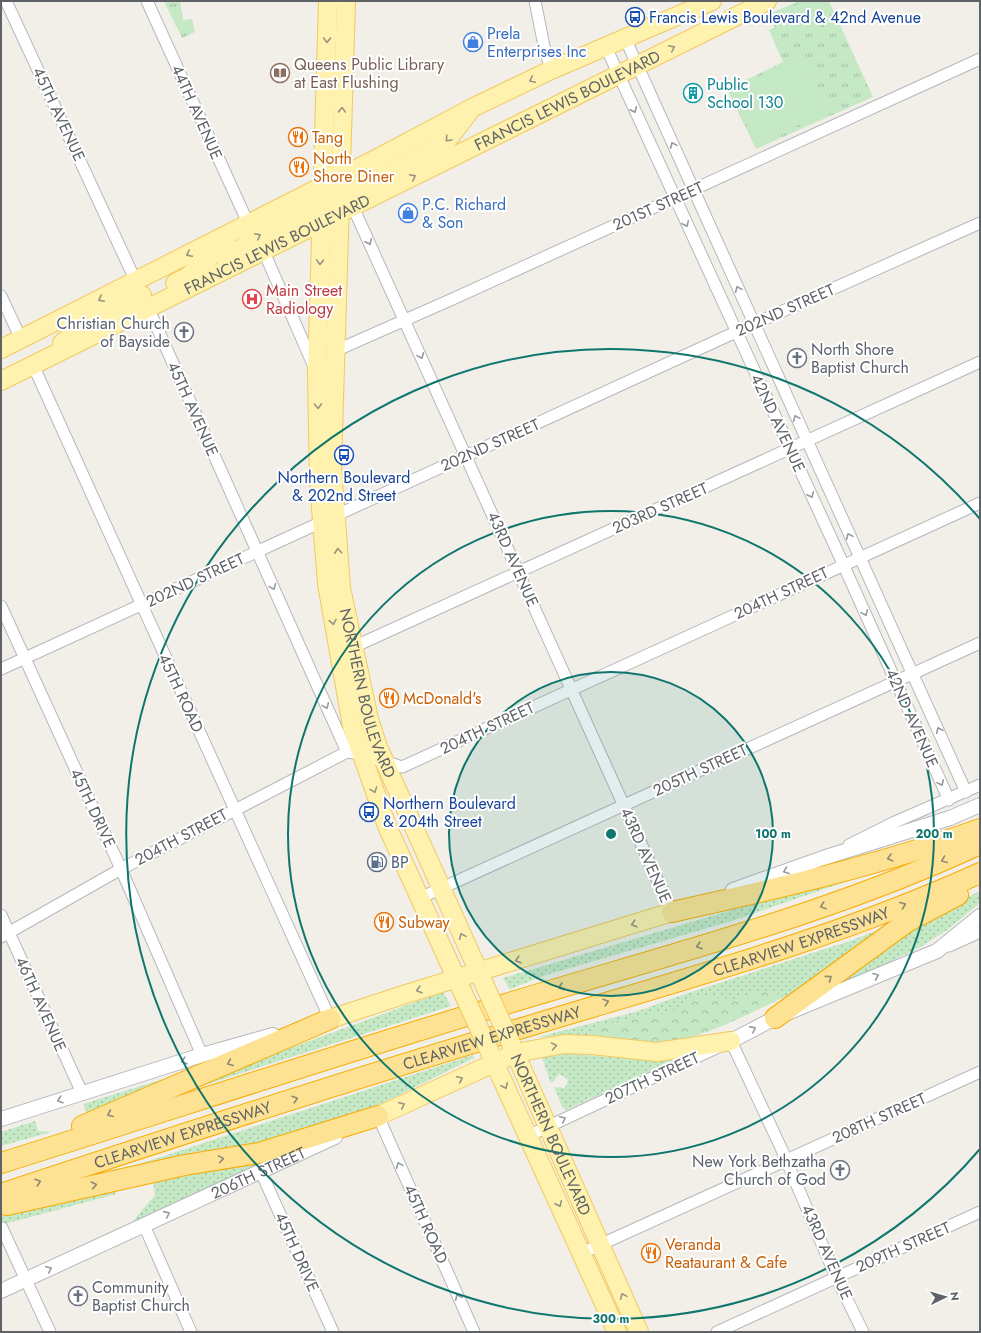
<svg xmlns="http://www.w3.org/2000/svg" width="981" height="1333" font-family="Jost,sans-serif">
<style>
.grass{fill:url(#grass-dots)}
.forest{fill:url(#forest-crowns)}
.park{fill:url(#park-tufts)}
.pitch{fill:#c5e8c5}
.lines{fill:none;stroke-linecap:round;stroke-linejoin:round}
.minor-casing{stroke:#b5b8bc;stroke-width:13}
.tertiary-casing{stroke:#b5b8bc;stroke-width:16}
.primary-casing{stroke:#f2c960;stroke-width:20}
.motorway-casing{stroke:#f9ab00;stroke-width:22}
.minor{stroke:#fff;stroke-width:11}
.tertiary{stroke:#fff;stroke-width:14}
.primary{stroke:#fff2af;stroke-width:18}
.motorway{stroke:#fde293;stroke-width:20}
.primary-bridge-casing{stroke:#f2c960;stroke-width:20;stroke-linecap:butt}
.primary-bridge{stroke:#fff2af;stroke-width:18}
.oneway{stroke:#979581}
.oneway2{stroke:#979a9d}
.oneway3{stroke:#8e8975}
.ring{fill:none;stroke:#0f766e;stroke-width:2}
.labels{text-anchor:middle;dominant-baseline:central;stroke-width:4;stroke-linejoin:round;paint-order:stroke}
.transit-label{font-size:16px;fill:#164399;stroke:#fff;text-anchor:start}
.shop-label{font-size:16px;fill:#366cbe;stroke:#fff;text-anchor:start}
.education-label{font-size:16px;fill:#785e54;stroke:#fff;text-anchor:start}
.culture-label{font-size:16px;fill:#0d838f;stroke:#fff;text-anchor:start}
.street-label{font-size:16px;fill:#5f6368;stroke:#fff}
.food-label{font-size:16px;fill:#c56008;stroke:#fff;text-anchor:start}
.health-label{font-size:16px;fill:#be3a42;stroke:#fff;text-anchor:start}
.worship-label{font-size:16px;fill:#5b616d;stroke:#fff;text-anchor:end}
.service-label{font-size:16px;fill:#4e5e75;stroke:#fff;text-anchor:start}
.centre{fill:#0f766e;stroke:#fff;stroke-width:2}
.ring-label{font-size:12px;text-anchor:middle;font-weight:bold;fill:#0f766e;stroke:#fff;stroke-width:4;stroke-linejoin:round;paint-order:stroke}
</style>
<defs>
<pattern id="grass-dots" width="8" height="8" patternUnits="userSpaceOnUse"><rect width="8" height="8" fill="#c5e8c5"/><path d="M2 2h.1M6 6h.1" fill="none" stroke="#a3c0a4" stroke-width="1.8" stroke-linecap="round"/></pattern>
<pattern id="forest-crowns" width="20" height="18" patternUnits="userSpaceOnUse"><rect width="20" height="18" fill="#c5e8c5"/><path d="M2 6a3 3 0 1 1 6 0M12 15a3 3 0 1 1 6 0" fill="none" stroke="#a3c0a4"/></pattern>
<pattern id="park-tufts" width="24" height="20" patternUnits="userSpaceOnUse"><rect width="24" height="20" fill="#c5e8c5"/><path d="M3 7l-1-3M5 7V3M7 7l1-3M15 17l-1-3M17 17v-4M19 17l1-3" fill="none" stroke="#a3c0a4"/></pattern>
</defs>
<rect width="100%" height="100%" fill="#f1efe8"/>
<g class="grass">
<path d="M891,866l-159,55 -186,54 -36,14 -2,-2 -5,-9 232,-69z"/>
<path d="M980,891v12l-33,27 -25,16 -77,38 -5,-5 74,-55z"/>
<path d="M898,922l-54,41 -57,33 -72,32 -57,15 -83,-7 -37,1 101,-26 37,-14 177,-57z"/>
<path d="M443,992l8,14 -256,82 63,-28z"/>
<path d="M564,1053l90,8 22,-1 -110,50 -4,-4 -8,-19 10,1 3,-3 1,-6 -9,-5 -7,9 -2,-2 -8,-24z"/>
<path d="M473,1055l1,3c-52,25 -106,55 -160,72 -63,19 -128,29 -193,40z"/>
<path d="M206,1066l-117,51 -6,-13z"/>
<path d="M35,1121l3,10 13,1 -50,14v-14z"/>
<path d="M266,1159l-21,14 -113,49 23,-27 -2,-15z"/>
<path d="M114,1189l2,5 -115,31v-9z"/>
</g>
<path class="forest" d="M761,991l26,5c-36,16 -73,37 -111,45 -28,6 -61,-2 -89,-4l14,-13 55,-11 12,1 28,-18 40,3z"/>
<g class="park">
<path d="M164,1h16l3,19 9,-1 3,13 -13,6z"/>
<path d="M799,1h30l44,96 -117,52 -29,-60 56,-27 -14,-32 6,-3 -6,-13z"/>
</g>
<g class="pitch">
<path d="M806,1h16l9,20 -35,16 -11,-27z"/>
<path d="M805,59l23,52 -72,34 -26,-55 51,-24 1,2z"/>
</g>
<g class="lines">
<g class="minor-casing">
<g id="minor">
<path d="M6,1l132,285"/>
<path d="M147,1l101,222"/>
<path d="M535,1l9,45 7,24"/>
<path d="M625,38l341,754"/>
<path d="M606,47l233,508 110,245"/>
<path d="M353,207l319,705"/>
<path d="M264,252l51,117"/>
<path d="M1,296l20,43"/>
<path d="M146,303l201,449"/>
<path d="M335,351l122,-54 523,-238"/>
<path d="M33,365l297,654"/>
<path d="M1,606l120,263 81,186"/>
<path d="M349,649l631,-287"/>
<path d="M1,669l735,-337 244,-109"/>
<path d="M849,845l46,-23 85,-37"/>
<path d="M420,898l560,-255"/>
<path d="M1,915l81,178"/>
<path d="M1,937l120,-68 226,-117 15,2 40,13 578,-264"/>
<path d="M949,946l31,-14"/>
<path d="M378,1116l96,216"/>
<path d="M528,1136l203,-95 51,109 54,127 27,55"/>
<path d="M261,1172l72,160"/>
<path d="M144,1225l47,107"/>
<path d="M2,1228l48,104"/>
<path d="M582,1253l398,-181"/>
<path d="M717,1332l263,-120"/>
</g>
</g>
<g class="tertiary-casing">
<g id="tertiary">
<path d="M733,890l90,-32 127,-40 30,-13"/>
<path d="M731,1041l44,-23 162,-67 43,-35"/>
<path d="M1,1119l201,-64 71,-20"/>
<path id="s1" d="M1,1291l334,-154"/>
</g>
</g>
<g class="primary-casing">
<g id="primary">
<path d="M328,1l-11,373 2,108 8,102 25,142 35,100 76,167"/>
<path id="s2" d="M346,1l-14,465 9,122 28,131 9,28 107,239"/>
<path d="M331,203l115,-61 23,-30"/>
<path d="M226,266l23,-25 82,-43"/>
<path d="M175,283l12,-6 40,-35"/>
<path d="M62,343l23,-18 57,-30"/>
<path d="M1,349l375,-190 96,-51 79,-38 161,-69"/>
<path id="s3" d="M1,381l766,-380"/>
<path d="M330,1019l76,-25 266,-82"/>
<path id="s4" d="M511,1044l128,288"/>
<path d="M490,1053l127,279"/>
<path d="M378,1116l138,-63 48,-9 28,1 65,7 74,-11"/>
</g>
</g>
<g class="motorway-casing">
<g id="motorway">
<path d="M672,912c104,-23 208,-47 308,-83"/>
<path d="M775,1018l132,-96 51,-27"/>
<path d="M82,1126l248,-107"/>
<path d="M1,1163c169,-53 338,-109 508,-160 159,-48 321,-89 471,-159"/>
<path id="s5" d="M1,1194c175,-58 351,-115 528,-168 152,-46 306,-87 451,-153"/>
<path d="M7,1205l178,-40 74,-12 119,-37"/>
</g>
</g>
<use href="#minor" class="minor"/>
<use href="#tertiary" class="tertiary"/>
<use href="#primary" class="primary"/>
<use href="#motorway" class="motorway"/>
<g class="primary-bridge-casing">
<g id="primary-bridge">
<path d="M485,986l26,57"/>
<path d="M463,993l26,57"/>
</g>
</g>
<use href="#primary-bridge" class="primary-bridge"/>
</g>
<defs><path id="oneway-chevron" d="M-2-3.5L2.5 0L-2 3.5" fill="none" stroke-width="1.6" stroke-linecap="round" stroke-linejoin="round"/></defs>
<g class="oneway">
<use href="#oneway-chevron" transform="translate(327 40) rotate(92)"/>
<use href="#oneway-chevron" transform="translate(672 48) rotate(-26)"/>
<use href="#oneway-chevron" transform="translate(532 80) rotate(155)"/>
<use href="#oneway-chevron" transform="translate(342 110) rotate(-88)"/>
<use href="#oneway-chevron" transform="translate(448 139) rotate(133)"/>
<use href="#oneway-chevron" transform="translate(413 177) rotate(-27)"/>
<use href="#oneway-chevron" transform="translate(258 236) rotate(-26)"/>
<use href="#oneway-chevron" transform="translate(189 254) rotate(153)"/>
<use href="#oneway-chevron" transform="translate(320 262) rotate(92)"/>
<use href="#oneway-chevron" transform="translate(101 299) rotate(154)"/>
<use href="#oneway-chevron" transform="translate(318 406) rotate(89)"/>
<use href="#oneway-chevron" transform="translate(338 551) rotate(-94)"/>
<use href="#oneway-chevron" transform="translate(333 622) rotate(80)"/>
<use href="#oneway-chevron" transform="translate(374 790) rotate(70)"/>
<use href="#oneway-chevron" transform="translate(634 924) rotate(163)"/>
<use href="#oneway-chevron" transform="translate(462 936) rotate(-114)"/>
<use href="#oneway-chevron" transform="translate(518 960) rotate(163)"/>
<use href="#oneway-chevron" transform="translate(419 990) rotate(163)"/>
<use href="#oneway-chevron" transform="translate(554 1046) rotate(-10)"/>
<use href="#oneway-chevron" transform="translate(460 1079) rotate(-25)"/>
<use href="#oneway-chevron" transform="translate(505 1086) rotate(65)"/>
<use href="#oneway-chevron" transform="translate(402 1105) rotate(-25)"/>
<use href="#oneway-chevron" transform="translate(559 1204) rotate(65)"/>
<use href="#oneway-chevron" transform="translate(623 1296) rotate(-114)"/>
</g>
<g class="oneway2">
<use href="#oneway-chevron" transform="translate(634 110) rotate(65)"/>
<use href="#oneway-chevron" transform="translate(673 145) rotate(-114)"/>
<use href="#oneway-chevron" transform="translate(686 224) rotate(65)"/>
<use href="#oneway-chevron" transform="translate(369 242) rotate(65)"/>
<use href="#oneway-chevron" transform="translate(738 289) rotate(-114)"/>
<use href="#oneway-chevron" transform="translate(421 356) rotate(66)"/>
<use href="#oneway-chevron" transform="translate(796 418) rotate(-114)"/>
<use href="#oneway-chevron" transform="translate(811 495) rotate(65)"/>
<use href="#oneway-chevron" transform="translate(849 536) rotate(-114)"/>
<use href="#oneway-chevron" transform="translate(273 587) rotate(66)"/>
<use href="#oneway-chevron" transform="translate(865 613) rotate(66)"/>
<use href="#oneway-chevron" transform="translate(326 706) rotate(66)"/>
<use href="#oneway-chevron" transform="translate(939 730) rotate(-114)"/>
<use href="#oneway-chevron" transform="translate(941 783) rotate(66)"/>
<use href="#oneway-chevron" transform="translate(786 871) rotate(160)"/>
<use href="#oneway-chevron" transform="translate(876 976) rotate(-22)"/>
<use href="#oneway-chevron" transform="translate(753 1029) rotate(-28)"/>
<use href="#oneway-chevron" transform="translate(184 1061) rotate(163)"/>
<use href="#oneway-chevron" transform="translate(60 1100) rotate(162)"/>
<use href="#oneway-chevron" transform="translate(563 1119) rotate(-25)"/>
<use href="#oneway-chevron" transform="translate(399 1165) rotate(-114)"/>
<use href="#oneway-chevron" transform="translate(167 1214) rotate(-24)"/>
<use href="#oneway-chevron" transform="translate(49 1269) rotate(-25)"/>
<use href="#oneway-chevron" transform="translate(458 1297) rotate(-115)"/>
</g>
<g class="oneway3">
<use href="#oneway-chevron" transform="translate(890 858) rotate(165)"/>
<use href="#oneway-chevron" transform="translate(944 860) rotate(158)"/>
<use href="#oneway-chevron" transform="translate(903 905) rotate(-22)"/>
<use href="#oneway-chevron" transform="translate(823 906) rotate(161)"/>
<use href="#oneway-chevron" transform="translate(699 946) rotate(163)"/>
<use href="#oneway-chevron" transform="translate(829 978) rotate(-37)"/>
<use href="#oneway-chevron" transform="translate(561 987) rotate(163)"/>
<use href="#oneway-chevron" transform="translate(606 1002) rotate(-17)"/>
<use href="#oneway-chevron" transform="translate(230 1063) rotate(157)"/>
<use href="#oneway-chevron" transform="translate(295 1099) rotate(-18)"/>
<use href="#oneway-chevron" transform="translate(110 1114) rotate(157)"/>
<use href="#oneway-chevron" transform="translate(221 1159) rotate(-9)"/>
<use href="#oneway-chevron" transform="translate(38 1182) rotate(-19)"/>
<use href="#oneway-chevron" transform="translate(94 1185) rotate(-12)"/>
</g>
<circle cx="611" cy="834" r="162" fill="#0f766e" fill-opacity=".12"/>
<g class="ring">
<circle cx="611" cy="834" r="162"/>
<circle cx="611" cy="834" r="323"/>
<path d="M980 1149A485 485 0 1 1 980 519"/>
</g>
<defs>
<g id="bus-ring" transform="scale(1)"><circle r="9.5" fill="#fff" stroke="#1a4fb4" stroke-width="1.5"/><path d="M-5-6H5V4H4V6H2V4H-2V6H-4V4H-5ZM-3.5-4V0h7V-4ZM-3.5 1.2v1.5H-2V1.2ZM2 1.2v1.5H3.5V1.2Z" fill="#1a4fb4"/></g>
<g id="shop-ring" transform="scale(1)"><circle r="9.5" fill="#fff" stroke="#3f7fe0" stroke-width="1.5"/><path d="M-5-2.5h2.3a2.7 3.5 0 0 1 5.4 0H5L5.5 6h-11ZM-1.5-2.5h3a1.5 2.3 0 0 0-3 0Z" fill="#3f7fe0"/></g>
<g id="library-ring" transform="scale(1)"><circle r="9.5" fill="#fff" stroke="#8d6e63" stroke-width="1.5"/><path d="M-6-4Q-3-5.5-.7-3.5V5Q-3 3-6 4ZM6-4Q3-5.5 .7-3.5V5Q3 3 6 4Z" fill="#8d6e63"/></g>
<g id="building-ring" transform="scale(1)"><circle r="9.5" fill="#fff" stroke="#0f9aa8" stroke-width="1.5"/><path d="M-4-6H4V6H1V3H-1V6H-4ZM-2.5-4.3h1.7v1.8h-1.7ZM.8-4.3h1.7v1.8H.8ZM-2.5-1h1.7V.8h-1.7ZM.8-1h1.7V.8H.8Z" fill="#0f9aa8"/></g>
<g id="restaurant-ring" transform="scale(1)"><circle r="9.5" fill="#fff" stroke="#e8710a" stroke-width="1.5"/><path d="M-5-6h1v4h1v-4h1v4h1v-4h1v5L-1.5 .5V6h-2V.5L-5-1ZM5-6V6H3V1.5H1.5Q1.5-4 5-6Z" fill="#e8710a"/></g>
<g id="hospital-ring" transform="scale(1)"><circle r="9.5" fill="#fff" stroke="#e0444e" stroke-width="1.5"/><path d="M-5-5h3v3.5h4V-5h3V5h-3V1.5h-4V5h-3Z" fill="#e0444e"/></g>
<g id="church-ring" transform="scale(1)"><circle r="9.5" fill="#fff" stroke="#6b7280" stroke-width="1.5"/><path d="M-1.2-6h2.4v3.5h3.3v2.4h-3.3V6h-2.4V-.1h-3.3v-2.4h3.3Z" fill="#6b7280"/></g>
<g id="fuel-ring" transform="scale(1)"><circle r="9.5" fill="#fff" stroke="#5c6f8a" stroke-width="1.5"/><path d="M-5.5-6h7V0h2V4h1.3V-2.5L3-4.5l.8-.8L6-3V5H2.5V1h-1V6h-7ZM-4.2-4.7v3.2H.2V-4.7Z" fill="#5c6f8a"/></g>
</defs>
<g fill-rule="evenodd">
<use href="#bus-ring" x="635" y="17"/>
<use href="#shop-ring" x="473" y="42"/>
<use href="#library-ring" x="280" y="73"/>
<use href="#building-ring" x="693" y="93"/>
<use href="#restaurant-ring" x="298" y="137"/>
<use href="#restaurant-ring" x="299" y="167"/>
<use href="#shop-ring" x="408" y="213"/>
<use href="#hospital-ring" x="252" y="299"/>
<use href="#church-ring" x="184" y="332"/>
<use href="#church-ring" x="797" y="358"/>
<use href="#bus-ring" x="344" y="455"/>
<use href="#restaurant-ring" x="389" y="698"/>
<use href="#bus-ring" x="369" y="812"/>
<use href="#fuel-ring" x="377" y="862"/>
<use href="#restaurant-ring" x="384" y="922"/>
<use href="#church-ring" x="840" y="1170"/>
<use href="#restaurant-ring" x="651" y="1253"/>
<use href="#church-ring" x="78" y="1296"/>
</g>
<g class="labels">
<g class="transit-label">
<text x="649" y="17">Francis Lewis Boulevard &amp; 42nd Avenue</text>
<text x="344" y="477" text-anchor="middle">Northern Boulevard<tspan x="344" dy="18">&amp; 202nd Street</tspan></text>
<text x="383" y="803">Northern Boulevard<tspan x="383" dy="18">&amp; 204th Street</tspan></text>
</g>
<g class="shop-label">
<text x="487" y="33">Prela<tspan x="487" dy="18">Enterprises Inc</tspan></text>
<text x="422" y="204">P.C. Richard<tspan x="422" dy="18">&amp; Son</tspan></text>
</g>
<g class="education-label">
<text x="294" y="64">Queens Public Library<tspan x="294" dy="18">at East Flushing</tspan></text>
</g>
<g class="culture-label">
<text x="707" y="84">Public<tspan x="707" dy="18">School 130</tspan></text>
</g>
<g class="street-label">
<text stroke="none"><textPath href="#s3" startOffset="632">FRANCIS LEWIS BOULEVARD</textPath></text>
<text transform="translate(197 112) rotate(66)">44TH AVENUE</text>
<text transform="translate(59 114) rotate(65)">45TH AVENUE</text>
<text transform="translate(658 206) rotate(-24)">201ST STREET</text>
<text stroke="none"><textPath href="#s3" startOffset="308">FRANCIS LEWIS BOULEVARD</textPath></text>
<text transform="translate(785 310) rotate(-24)">202ND STREET</text>
<text transform="translate(193 409) rotate(66)">45TH AVENUE</text>
<text transform="translate(778 423) rotate(65)">42ND AVENUE</text>
<text transform="translate(490 445) rotate(-24)">202ND STREET</text>
<text transform="translate(660 508) rotate(-24)">203RD STREET</text>
<text transform="translate(513 559) rotate(66)">43RD AVENUE</text>
<text transform="translate(195 580) rotate(-25)">202ND STREET</text>
<text transform="translate(781 593) rotate(-25)">204TH STREET</text>
<text stroke="none"><textPath href="#s2" startOffset="696">NORTHERN BOULEVARD</textPath></text>
<text transform="translate(181 693) rotate(65)">45TH ROAD</text>
<text transform="translate(912 718) rotate(66)">42ND AVENUE</text>
<text transform="translate(487 728) rotate(-25)">204TH STREET</text>
<text transform="translate(700 770) rotate(-25)">205TH STREET</text>
<text transform="translate(93 808) rotate(65)">45TH DRIVE</text>
<text transform="translate(181 837) rotate(-28)">204TH STREET</text>
<text transform="translate(646 855) rotate(66)">43RD AVENUE</text>
<text stroke="none"><textPath href="#s5" startOffset="839">CLEARVIEW EXPRESSWAY</textPath></text>
<text transform="translate(41 1004) rotate(66)">46TH AVENUE</text>
<text stroke="none"><textPath href="#s5" startOffset="515">CLEARVIEW EXPRESSWAY</textPath></text>
<text transform="translate(652 1078) rotate(-25)">207TH STREET</text>
<text transform="translate(879 1118) rotate(-24)">208TH STREET</text>
<text stroke="none"><textPath href="#s5" startOffset="191">CLEARVIEW EXPRESSWAY</textPath></text>
<text stroke="none"><textPath href="#s4" startOffset="99">NORTHERN BOULEVARD</textPath></text>
<text stroke="none"><textPath href="#s1" startOffset="283">206TH STREET</textPath></text>
<text transform="translate(426 1224) rotate(66)">45TH ROAD</text>
<text transform="translate(903 1247) rotate(-24)">209TH STREET</text>
<text transform="translate(297 1252) rotate(66)">45TH DRIVE</text>
<text transform="translate(827 1252) rotate(66)">43RD AVENUE</text>
</g>
<g class="food-label">
<text x="312" y="137">Tang</text>
<text x="313" y="158">North<tspan x="313" dy="18">Shore Diner</tspan></text>
<text x="403" y="698">McDonald's</text>
<text x="398" y="922">Subway</text>
<text x="665" y="1244">Veranda<tspan x="665" dy="18">Reataurant &amp; Cafe</tspan></text>
</g>
<g class="health-label">
<text x="266" y="290">Main Street<tspan x="266" dy="18">Radiology</tspan></text>
</g>
<g class="worship-label">
<text x="170" y="323">Christian Church<tspan x="170" dy="18">of Bayside</tspan></text>
<text x="811" y="349" text-anchor="start">North Shore<tspan x="811" dy="18">Baptist Church</tspan></text>
<text x="826" y="1161">New York Bethzatha<tspan x="826" dy="18">Church of God</tspan></text>
<text x="92" y="1287" text-anchor="start">Community<tspan x="92" dy="18">Baptist Church</tspan></text>
</g>
<g class="service-label">
<text x="391" y="862">BP</text>
</g>
</g>
<circle cx="611" cy="834" r="6" class="centre"/>
<g class="ring-label">
<text x="773" y="838">100 m</text>
<text x="934" y="838">200 m</text>
<text x="611" y="1323">300 m</text>
</g>
<rect width="981" height="1333" fill="none" stroke="#5f6368" stroke-width="4"/>
<g transform="translate(945 1297) rotate(85)" stroke="#ffffff" stroke-width="3" paint-order="stroke">
<path d="M0-3L7 15L0 10L-7 15Z" fill="#5f6368"/>
<text y="-6" font-size="11" font-weight="bold" text-anchor="middle" fill="#5f6368">N</text>
</g>
</svg>
